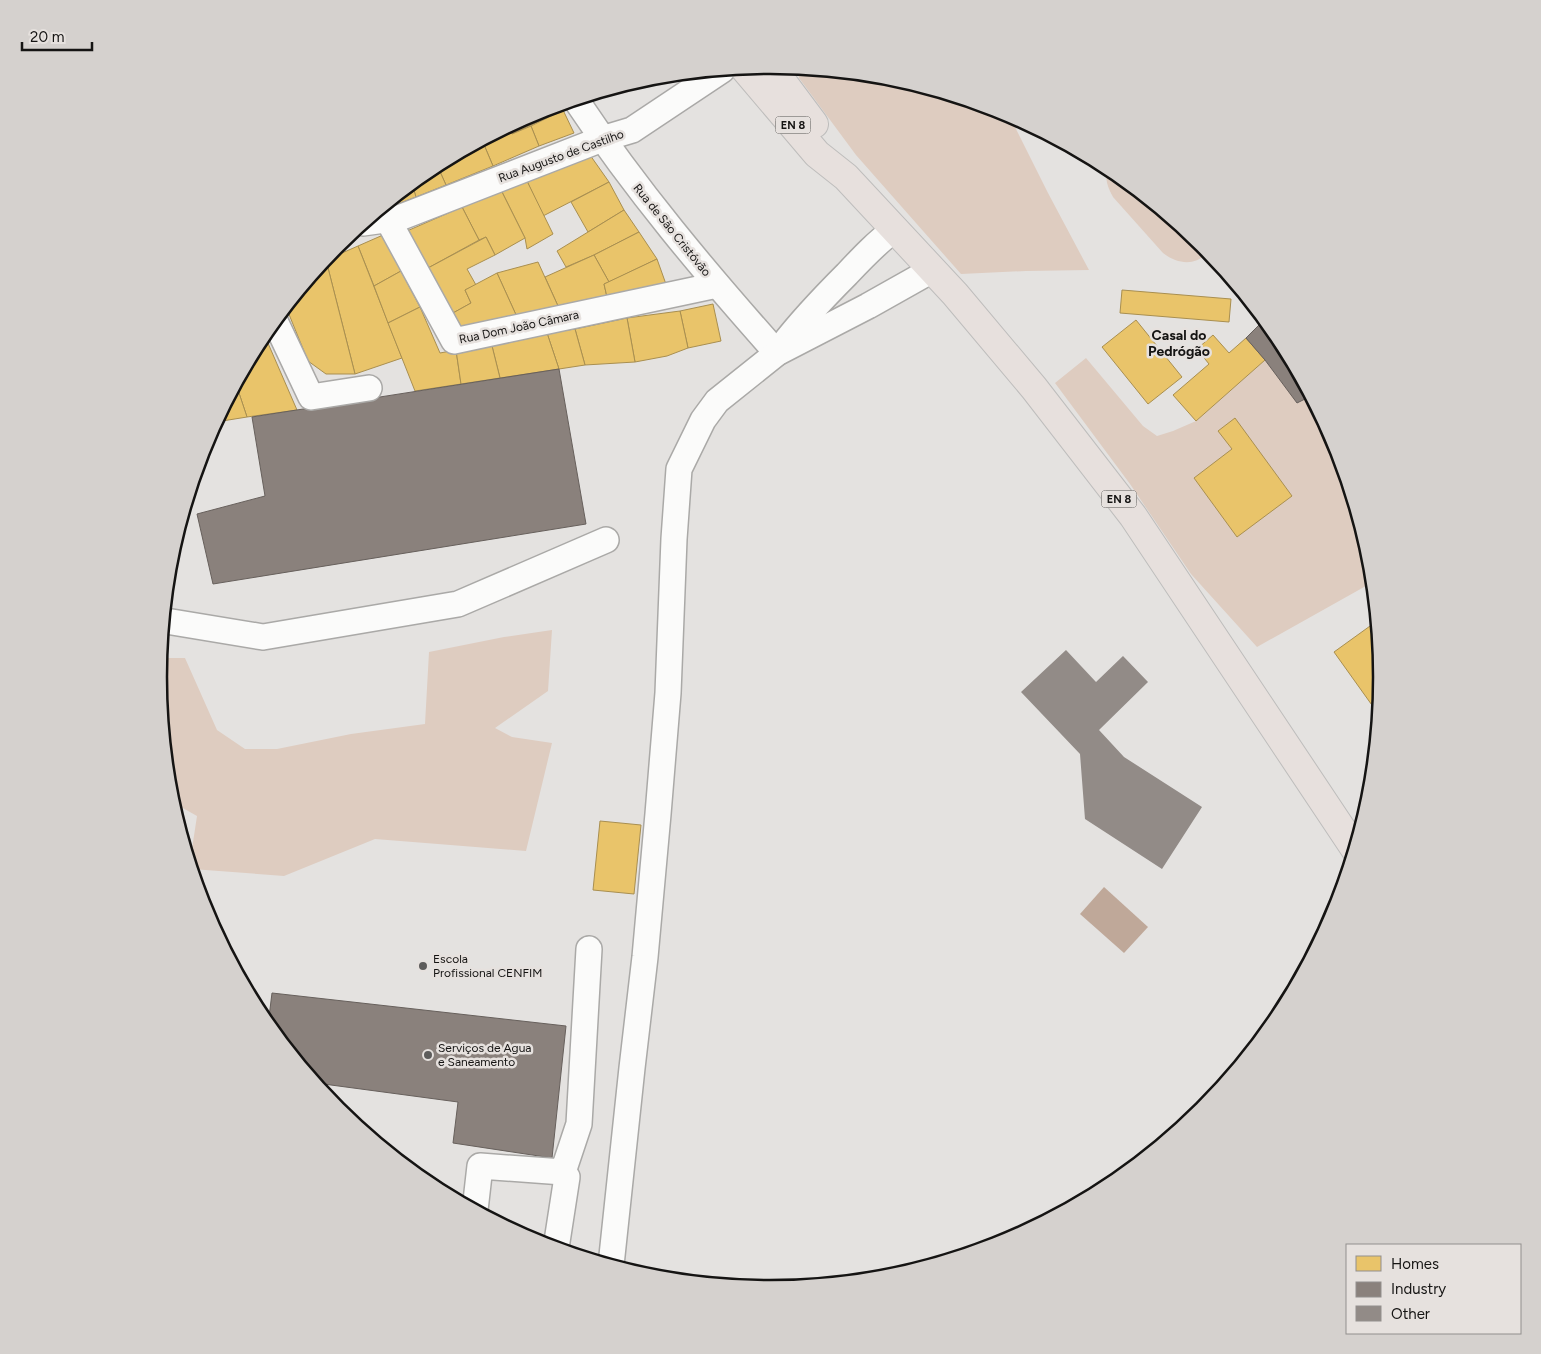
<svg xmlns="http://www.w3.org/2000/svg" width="1541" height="1354" font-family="Figtree,sans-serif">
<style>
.green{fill:#deccc0}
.water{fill:#bfa899}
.homes{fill:#e9c46a;stroke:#a98f50}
.industry{fill:#8a817c;stroke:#67605c}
.building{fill:#928b87}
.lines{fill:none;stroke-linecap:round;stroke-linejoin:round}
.minor-casing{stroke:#aaa9a7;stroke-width:28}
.major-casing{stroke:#bebdbc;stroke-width:30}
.minor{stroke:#fbfbfa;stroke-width:25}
.major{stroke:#e7e0dd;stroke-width:28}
.poi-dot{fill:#5d5c5b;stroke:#e6e1de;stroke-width:2}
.labels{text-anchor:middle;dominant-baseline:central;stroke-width:5;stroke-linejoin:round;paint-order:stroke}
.shield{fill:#e6e1de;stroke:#545250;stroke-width:1}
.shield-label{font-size:11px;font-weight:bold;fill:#151413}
.street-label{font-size:12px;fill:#151413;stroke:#e6e1de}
.poi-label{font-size:12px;fill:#151413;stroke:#e6e1de;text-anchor:start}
.neighbourhood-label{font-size:14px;font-weight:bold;fill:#151413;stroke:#e6e1de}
.rim{fill:none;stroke:#151413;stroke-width:2.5}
</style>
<rect width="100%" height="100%" fill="#e4e2e0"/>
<g class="green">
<path d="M796,68l94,9 118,36 40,80 41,77 -63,1 -65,3 -105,-119 -57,-77z"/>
<path d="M1107,167l96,77 6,7c-13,16 -32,13 -46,2l-50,-56c-6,-11 -8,-18 -6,-30z"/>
<path d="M1086,358l57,68 14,10 16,-5 23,-10 69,-61 22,29 24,7 25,47 35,115 2,24 -116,65 -66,-73 -61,-90 -75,-101z"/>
<path d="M552,630l-4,61 -53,37 17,9 40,6 -26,108 -151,-12 -91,37 -92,-7 -2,-7 7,-46 -25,-14 -2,-6 -11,-119 1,-19h25l32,72 28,19h32l74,-15 74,-10 4,-72 75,-15z"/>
</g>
<path class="water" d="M1104,887l44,40 -24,26 -44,-39z"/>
<g class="homes">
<path d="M560,104l3,6 -51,24 -3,-8 28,-15z"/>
<path d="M563,110l11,23 -35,13 -8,-20z"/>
<path d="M509,126l3,8 19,-8 8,20 -46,20 -11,-26z"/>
<path d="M482,140l11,26 -47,19 -9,-20z"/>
<path d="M590,155l19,27 -66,34 -17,-37z"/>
<path d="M437,165l9,20 -30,12 -4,-13z"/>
<path d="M526,179l27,55 -26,15 -2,-11 -24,-48z"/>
<path d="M609,182l15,28 -36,22 -17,-30z"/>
<path d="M412,184l4,13 -34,13 -1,-2z"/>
<path d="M501,190l24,48 -30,17 -9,-18 -7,3 -17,-33z"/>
<path d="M462,207l17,33 -51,28 -21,-37z"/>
<path d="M624,210l15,22 -45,23 -28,12 -9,-16z"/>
<path d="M639,232l18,27 -48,23 -15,-27z"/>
<path d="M383,235l18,36 -27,15 -16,-40z"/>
<path d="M486,237l9,18 -28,14 9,16 -11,5 6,13 -18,10 -25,-45z"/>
<path d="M358,246l44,112 -47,16 -29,-114z"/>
<path d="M594,255l15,27 -5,2 3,13 -49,9 -13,-29z"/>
<path d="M657,259l10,28 -60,10 -3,-13z"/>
<path d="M326,260l29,114h-29l-18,-13 -22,-54z"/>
<path d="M538,262l20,44 -41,11 -20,-44z"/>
<path d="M1221,266l12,15 -4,2 -12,-14z"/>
<path d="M401,271l19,36 -32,16 -14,-37z"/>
<path d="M497,273l20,44 -55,11 -9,-15 18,-10 -6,-13z"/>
<path d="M1122,290l109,9 -2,23 -109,-9z"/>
<path d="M713,304l8,37 -33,7 -8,-37z"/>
<path d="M420,307l20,46 16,-3 5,34 -46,7 -27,-68z"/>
<path d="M680,311l8,37 -21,8 -32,6 -8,-44z"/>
<path d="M627,318l8,44 -50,3 -10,-36z"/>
<path d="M1136,320l46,57 -34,27 -46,-57z"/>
<path d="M575,329l10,36 -26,4 -12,-36z"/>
<path d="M547,333l12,36 -59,9 -9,-36z"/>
<path d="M264,334l33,76 -50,7 -11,-33z"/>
<path d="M1213,335l16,18 17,-15 19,22 -69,61 -23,-26 36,-31 -12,-15z"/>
<path d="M491,342l9,36 -39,6 -5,-34z"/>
<path d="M236,384l11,33 -31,5z"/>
<path d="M1235,418l57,78 -55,41 -43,-59 38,-29 -14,-18z"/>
<path d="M1377,621l5,56 -3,38 -45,-63z"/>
<path d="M600,821l41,4 -7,69 -41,-4z"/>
</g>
<g class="industry">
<path d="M1265,319l15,18 31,59 -14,7 -32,-43 -19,-22z"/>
<path d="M559,369l27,155 -373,60 -16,-70 68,-18 -13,-79z"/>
<path d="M272,993l294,33 -14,132 -99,-15 5,-41 -142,-19 -48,-58z"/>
</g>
<path class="building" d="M1066,650l30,32 27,-26 25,26 -49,48 25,27 78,50 -40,62 -77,-50 -5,-65 -59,-62z"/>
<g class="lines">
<g class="minor-casing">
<g id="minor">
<path d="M576,100c60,90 129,172 201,253"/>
<path d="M388,220l66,121 263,-56"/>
<path d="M363,223l36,-5 203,-79 30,-9 90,-60"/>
<path d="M275,321l36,76 58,-9"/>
<path d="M782,346c20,-26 42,-49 65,-72 15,-16 30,-32 48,-45"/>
<path d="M172,622l91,15 195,-33 148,-64"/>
<path d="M475,1210l5,-44 83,6 16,-48 10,-175"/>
<path d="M556,1248l11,-71"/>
<path d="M611,1265l21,-197 13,-111 13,-143 10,-121 6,-154 5,-70 24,-49 14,-19 60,-48 91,-47 64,-36"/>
</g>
</g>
<g class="major-casing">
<g id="major">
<path d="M770,65l44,59"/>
<path d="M744,68l73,86 29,23 109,117 79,94 99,128 222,333"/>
</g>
</g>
<use href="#minor" class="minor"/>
<use href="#major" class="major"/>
</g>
<g class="poi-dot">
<circle cx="423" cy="966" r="5"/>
<circle cx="428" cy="1055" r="5"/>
</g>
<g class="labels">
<g class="shield">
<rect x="775.5" y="116.5" width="35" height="17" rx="4"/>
<rect x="1101.5" y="490.5" width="35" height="17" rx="4"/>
</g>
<g class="shield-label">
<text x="793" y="125">EN 8</text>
<text x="1119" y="499">EN 8</text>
</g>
<g class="street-label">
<text transform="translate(561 156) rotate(-20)">Rua Augusto de Castilho</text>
<text transform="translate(672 230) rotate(51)">Rua de São Cristóvão</text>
<text transform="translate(519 327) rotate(-12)">Rua Dom João Câmara</text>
</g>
<g class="poi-label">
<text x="433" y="959">Escola<tspan x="433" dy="14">Profissional CENFIM</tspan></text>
<text x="438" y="1048">Serviços de Agua<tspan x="438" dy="14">e Saneamento</tspan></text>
</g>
<g class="neighbourhood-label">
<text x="1179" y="335">Casal do<tspan x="1179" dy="16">Pedrógão</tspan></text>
</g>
</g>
<path d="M0 0H1541V1354H0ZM167 677a603 603 0 1 1 1206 0a603 603 0 1 1-1206 0Z" fill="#d5d1ce" fill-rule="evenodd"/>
<path class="rim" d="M167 677a603 603 0 1 1 1206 0a603 603 0 1 1-1206 0Z"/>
<rect x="1346" y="1244" width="175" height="90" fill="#e6e1de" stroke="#928f8d"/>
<rect x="1356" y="1256" width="25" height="15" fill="#e9c46a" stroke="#928f8d"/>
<text x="1391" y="1269" font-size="15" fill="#151413">Homes</text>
<rect x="1356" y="1282" width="25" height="15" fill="#8a817c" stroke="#928f8d"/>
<text x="1391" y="1294" font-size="15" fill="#151413">Industry</text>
<rect x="1356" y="1306" width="25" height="15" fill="#928b87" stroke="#928f8d"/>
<text x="1391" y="1319" font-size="15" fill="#151413">Other</text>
<path d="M22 42v8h70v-8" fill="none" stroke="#151413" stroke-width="2.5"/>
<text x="30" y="42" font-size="15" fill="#151413" stroke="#e6e1de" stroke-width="4" paint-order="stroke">20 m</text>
</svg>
